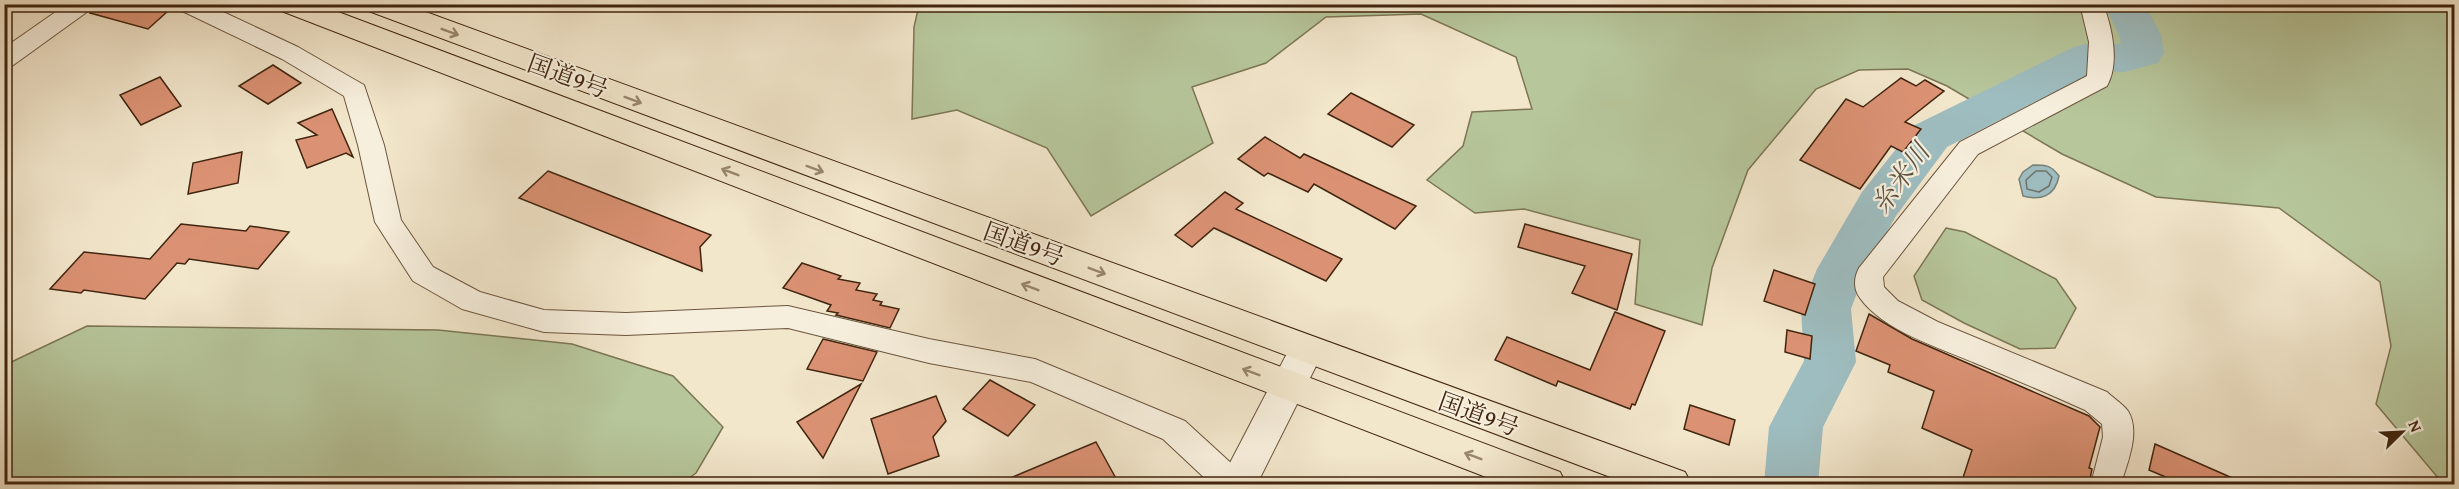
<svg xmlns="http://www.w3.org/2000/svg" width="2459" height="489" font-family="'Gentium Book Plus','Noto Serif JP',serif">
<style>
.green{fill:#b7c69b;stroke:#7c7655;stroke-width:1.5}
.water{fill:#9ebdc0;stroke:#788079;stroke-width:1.5}
.lines{fill:none;stroke-linecap:round;stroke-linejoin:round}
.shore{stroke:#6f7168;stroke-width:1.5}
.river{fill:#9ebdc0;fill-rule:evenodd}
.building{fill:#db9274;stroke:#40250f;stroke-width:1.5}
.minor-casing{stroke:#6c553e;stroke-width:2}
.tertiary-casing{stroke:#6c553e;stroke-width:2}
.trunk-casing{stroke:#40250f;stroke-width:2}
.minor{fill:#f7efdd;fill-rule:evenodd}
.tertiary{fill:#f7efdd;fill-rule:evenodd}
.trunk{fill:#f2e6cb;fill-rule:evenodd}
.oneway{stroke:#99866d}
.labels{text-anchor:middle;dominant-baseline:central;stroke-width:4.5;stroke-linejoin:round;paint-order:stroke}
.street-label{font-size:24px;fill:#40250f;stroke:#f7efdd}
.water-label{font-size:26px;font-style:italic;fill:#5c5344;stroke:#f7efdd}
</style>
<rect width="100%" height="100%" fill="#f2e6cb"/>
<filter id="stains"><feTurbulence type="fractalNoise" baseFrequency=".00333" numOctaves="4"/><feColorMatrix values="0 0 0 0 .2 0 0 0 0 .09 0 0 0 0 .02 0 0 0 .5 -.17"/></filter>
<radialGradient id="worn" r=".72"><stop offset=".6" stop-color="#630" stop-opacity="0"/><stop offset="1" stop-color="#630" stop-opacity=".3"/></radialGradient>
<g class="green">
<path d="M919,5h1535v479h-7l-8,-5 -63,-75 15,-58 -11,-64 -101,-74 -123,-11 -94,-43 -115,-68 -39,-17 -49,1 -43,19 -68,81 -36,98 -10,57 -67,-21 5,-64 -116,-31 -49,4 -48,-33 36,-34 9,-34 60,-3 -16,-52 -95,-43 -95,3 -60,46 -74,24 21,56 -122,73 -44,-68 -90,-38 -45,9 2,-92z"/>
<path d="M1946,228l19,4 91,47 20,29 -21,40 -35,1 -56,-26 -42,-23 -8,-24z"/>
<path d="M87,326l351,4 134,14 101,32 50,51 -27,46 -15,11h-676v-119z"/>
</g>
<path class="water" d="M2033,165c13,0 18,0 26,11 -4,20 -18,25 -36,20l-4,-17 4,-7z"/>
<g class="lines">
<path class="shore" d="M2036,171h10l6,6 -3,9 -10,6 -12,-3 -1,-9z"/>
<path class="river" d="M2104,4h41l16,31 3,18 -6,10 -34,9 -28,-1 -149,76 -51,69 -31,55 -14,38 5,53 -33,65 -5,57h-54l5,-57 35,-66 -3,-52 16,-40 45,-77 53,-67 159,-78 15,-4 32,1 -2,-9z"/>
</g>
<g class="building">
<path d="M96,4h33l39,7 -20,18 -58,-16z"/>
<path d="M273,65l28,18 -33,21 -29,-18z"/>
<path d="M160,77l21,29 -40,19 -21,-30z"/>
<path d="M1901,78l15,8 9,-6 19,11 -39,31 16,7 -18,23 -12,-6 -31,43 -60,-29 46,-61 17,8z"/>
<path d="M1351,93l63,32 -22,22 -64,-33z"/>
<path d="M332,109l21,48 -7,-4 -39,15 -11,-28 21,-5 -19,-12z"/>
<path d="M1265,137l35,21 4,-4 112,52 -21,23 -81,-45 -6,8 -40,-19 -4,3 -26,-17z"/>
<path d="M242,152l-4,31 -50,11 5,-31z"/>
<path d="M548,171l163,64 -11,12 2,24 -183,-73z"/>
<path d="M1225,192l18,11 -7,6 106,50 -16,22 -112,-53 -22,19 -17,-12z"/>
<path d="M181,224l65,7 4,-5 39,6 -31,37 -69,-10 -4,5 -8,-1 -32,36 -61,-9 -3,3 -31,-4 34,-37 66,7z"/>
<path d="M1525,224l107,30 -15,56 -45,-17 13,-27 -67,-19z"/>
<path d="M802,263l39,13 -3,3 22,4 -4,7 21,4 -4,6 9,2 -2,3 19,4 -9,19 -54,-13 2,-2 -11,-2 4,-6 -48,-17z"/>
<path d="M1774,270l41,14 -10,31 -41,-14z"/>
<path d="M1615,312l50,19 -30,74 -3,-1 -2,5 -72,-28 -2,5 -61,-26 12,-23 83,33z"/>
<path d="M1869,314l43,25 177,77 11,11 -11,41 3,1 -3,15h-128l11,-34 -50,-22 12,-37 -46,-19 2,-7 -34,-14z"/>
<path d="M1787,330l25,6 -2,23 -25,-7z"/>
<path d="M823,339l54,13 -14,29 -56,-12z"/>
<path d="M990,380l45,25 -27,31 -45,-27z"/>
<path d="M861,384l-38,74 -26,-36z"/>
<path d="M936,396l10,25 -13,16 6,19 -51,18 -17,-55z"/>
<path d="M1690,405l45,15 -6,25 -45,-16z"/>
<path d="M1096,442l23,42h-123z"/>
<path d="M2155,444l91,40h-64l-33,-14z"/>
</g>
<g class="lines">
<g class="minor-casing">
<g id="minor">
<path d="M67,4h27l-3,5 -79,57 -8,2v-20z"/>
<path d="M175,4h31l92,43 66,38 20,60 17,75 32,47 47,25 64,18 82,3 162,-7 141,33 106,20 150,62 58,53 5,10h-37l-48,-45 -132,-57 -102,-19 -141,-35 -162,7 -82,-3 -82,-23 -49,-28 -38,-59 -17,-77 -14,-49 -62,-37 -104,-50z"/>
<path d="M2080,4h23c9,23 17,59 4,82l-129,68 -95,123 1,10 14,14 40,21 169,70c6,6 16,12 21,19 13,21 -1,52 -7,73h-30l12,-47 -1,-13 -17,-14c-36,-16 -73,-32 -110,-47 -35,-15 -93,-33 -115,-65 -7,-9 -6,-21 -1,-30l101,-126 127,-66 2,-34z"/>
</g>
</g>
<g class="tertiary-casing">
<path id="tertiary" d="M1306,336l12,4 6,10 -67,134h-38l75,-144z"/>
</g>
<g class="trunk-casing">
<g id="trunk">
<path d="M275,4h42l1243,468 6,12h-62l-1225,-474z"/>
<path d="M362,4h42l1281,468 6,12h-62l-1263,-474z"/>
</g>
</g>
<use href="#minor" class="minor"/>
<use href="#tertiary" class="tertiary"/>
<use href="#trunk" class="trunk"/>
</g>
<defs><path id="oneway-shaft" d="M-6 0H5M1.5-3L5.5 0L1.5 3" fill="none" stroke-width="1.6" stroke-linecap="round" stroke-linejoin="round" transform="scale(1.5)"/></defs>
<g class="oneway">
<use href="#oneway-shaft" transform="translate(450 32) rotate(20)"/>
<use href="#oneway-shaft" transform="translate(633 100) rotate(20)"/>
<use href="#oneway-shaft" transform="translate(815 169) rotate(20)"/>
<use href="#oneway-shaft" transform="translate(730 172) rotate(-159)"/>
<use href="#oneway-shaft" transform="translate(1097 271) rotate(21)"/>
<use href="#oneway-shaft" transform="translate(1030 287) rotate(-159)"/>
<use href="#oneway-shaft" transform="translate(1251 372) rotate(-159)"/>
<use href="#oneway-shaft" transform="translate(1473 456) rotate(-159)"/>
</g>
<g class="labels">
<g class="street-label">
<text transform="translate(568 76) rotate(20)">国道9号</text>
<text transform="translate(1024 244) rotate(20)">国道9号</text>
<text transform="translate(1479 414) rotate(20)">国道9号</text>
</g>
<g class="water-label">
<text transform="translate(1900 178) rotate(-54)">糸米川</text>
</g>
</g>
<rect width="2459" height="489" fill="none" stroke="#f2e6cb" stroke-width="24"/>
<rect x="6" y="6" width="2447" height="477" fill="none" stroke="#40250f" stroke-width="3"/>
<rect x="12" y="12" width="2435" height="465" fill="none" stroke="#40250f" stroke-width="1.5"/>
<g transform="translate(2402 432) rotate(66)" stroke="#f7efdd" stroke-width="4.5" paint-order="stroke">
<path d="M0-4.5L10 22L0 15L-10 22Z" fill="#40250f"/>
<text y="-9" font-size="16" font-weight="bold" text-anchor="middle" fill="#40250f">N</text>
</g>
<rect width="100%" height="100%" filter="url(#stains)"/>
<rect width="100%" height="100%" fill="url(#worn)"/>
</svg>
